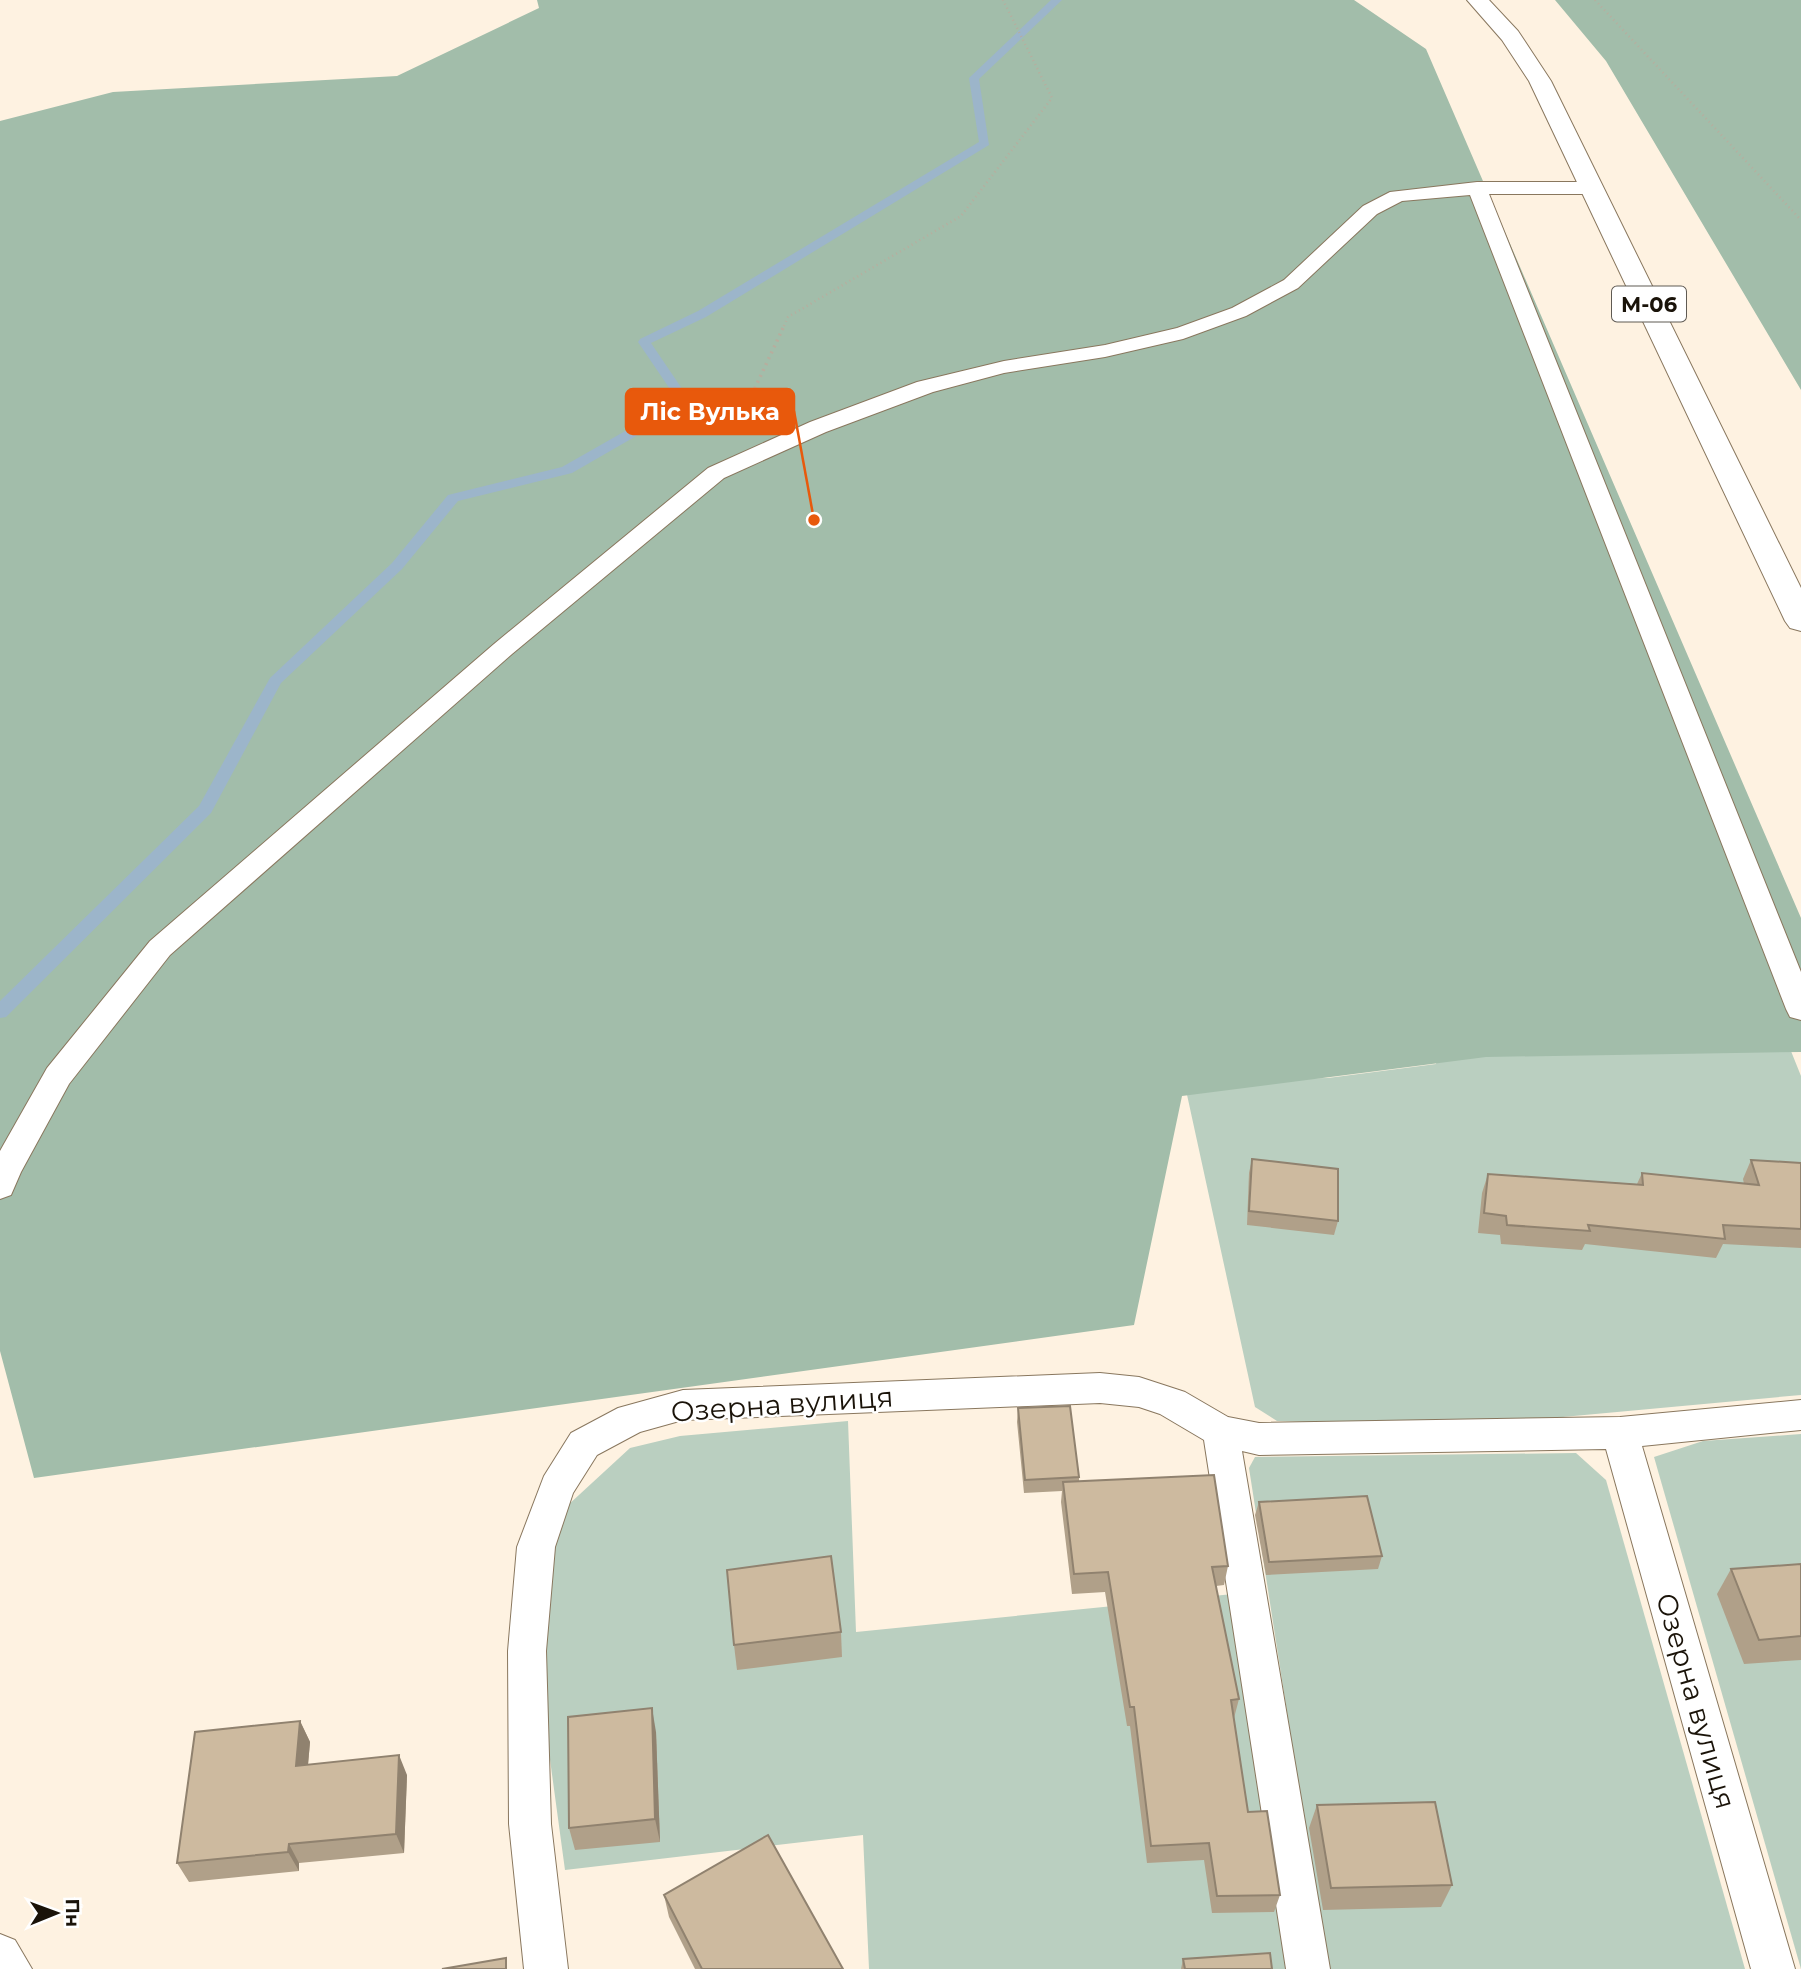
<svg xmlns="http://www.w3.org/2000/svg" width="1801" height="1969" font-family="Montserrat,sans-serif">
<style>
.green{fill:#bacfc0}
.forest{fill:#a2bdaa}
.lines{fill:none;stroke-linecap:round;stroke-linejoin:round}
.stream{fill:#9cb5ca;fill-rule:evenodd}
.service-casing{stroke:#89775e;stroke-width:2}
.trunk-casing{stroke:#89775e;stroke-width:2}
.path-far1{stroke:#b8ad9e;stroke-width:2.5;stroke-dasharray:1 3.5;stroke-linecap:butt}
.path{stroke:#b8ad9e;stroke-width:3.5;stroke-dasharray:2 4.5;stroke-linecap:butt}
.service{fill:#fff;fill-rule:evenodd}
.trunk{fill:#fff;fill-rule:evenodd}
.wall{fill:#b0a089}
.shaded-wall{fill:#90826f}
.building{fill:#cdba9f;stroke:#90826f;stroke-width:2}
.labels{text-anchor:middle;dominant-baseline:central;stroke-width:5;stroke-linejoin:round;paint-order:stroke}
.shield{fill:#fff;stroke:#5f5a53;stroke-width:2}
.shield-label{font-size:21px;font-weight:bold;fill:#1a1309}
.near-street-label{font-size:28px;fill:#1a1309;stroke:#fff}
.leader{fill:none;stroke:#e8590c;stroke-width:2.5}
.callout-dot{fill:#e8590c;stroke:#fff;stroke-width:2.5}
.callout{fill:#e8590c;stroke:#e8590c;stroke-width:2.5}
.callout-label{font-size:24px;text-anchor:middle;font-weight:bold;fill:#fff}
</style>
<rect width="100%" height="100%" fill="#fef2e1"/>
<g class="green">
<path d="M1750,949l51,127v319l-260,24 -138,6 -126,-4 -22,-14 -71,-326 144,-3 108,-14 22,-72z"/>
<path d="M848,1421l8,211 377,-38 66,375h-430l-6,-134 -298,35 -22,-162v-125l24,-77 63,-58 50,-12z"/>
<path d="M1801,1434v535l-147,-512 49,-16z"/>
<path d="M1576,1453l30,27 139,489h-418l-78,-501 6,-11z"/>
</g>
<g class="forest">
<path d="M537,0h817l72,49 375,869v134l-315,5 -304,39 -48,229 -1100,153 -34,-127v-1230l113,-29 284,-16 142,-68z"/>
<path d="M1555,0h246v390l-195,-329z"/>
</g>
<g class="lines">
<path class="stream" d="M1051,0h11l-83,79 10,66 -283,172 -55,26 40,59 -1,3 -118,68 -114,28 -56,68 -121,114 -70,130 -205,204 -6,1v-17l199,-195 71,-128 122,-115 56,-68 114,-28 116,-66 -40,-59 2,-3 58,-28 281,-169 -10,-64z"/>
<g class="service-casing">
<g id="service">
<path d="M1477,182h116l9,6 -9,6h-104l312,778v48l-11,-3 -4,-8 -316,-814 -68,6 -25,13 -79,74 -52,28 -63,23 -78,18 -101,16 -71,19 -107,40 -102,46 -212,176 -342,301 -101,129 -48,88 -10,23 -11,4v-48l47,-83 103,-127 344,-297 214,-176 102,-46 107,-40 87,-21 101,-16 72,-17 55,-20 52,-28 79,-74 27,-14z"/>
<path d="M1100,1373l39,4 46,15 43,25 31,6 361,-6 181,-17v30l-159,16 153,523h-44l-145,-520 -347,6 -17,-4 88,518h-44l-82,-529 -44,-26 -21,-7 -39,-4 -417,17 -43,12 -43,23 -24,38 -18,54 -9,104 5,173 17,145h-44l-15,-145 -1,-173 9,-104 27,-71 27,-43 47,-25 65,-18z"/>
<path d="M0,1934l15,6 17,29h-32z"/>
</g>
</g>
<g class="trunk-casing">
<path id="trunk" d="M1467,0h22l29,31 33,50 250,507v43l-11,-3 -5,-7 -256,-540 -27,-41z"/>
</g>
<g class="path-far1">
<path d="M1595,0l206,220"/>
<path d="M782,330l6,-13 173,-101 91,-118 -49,-98"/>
</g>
<path class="path" d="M741,418l42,-90"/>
<use href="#service" class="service"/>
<use href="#trunk" class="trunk"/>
</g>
<g class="wall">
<path d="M1252,1159l86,62 -4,14 -87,-10 2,-52z"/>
<path d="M1751,1160l50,3v85l-78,-4 -7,14 -131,-14 -3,6 -81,-6 -1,-9 -22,-2 4,-40 6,-19 149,10 5,-11 102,11 -1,-5z"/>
<path d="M1018,1408l61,69v4l149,85 -4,19 -8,1 23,113 -5,19 14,94 32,83 -6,17 -62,1 -8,-53 -57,3 -17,-137h-3l-22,-134 -33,2 -11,-92 1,-11 -38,2 -7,-71z"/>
<path d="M1259,1502l123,54 -4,13 -112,6 -11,-60z"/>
<path d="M1801,1564v96l-57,4 -27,-70 14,-25z"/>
<path d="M841,1632l1,25 -105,13 -3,-25z"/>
<path d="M300,1721l10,21 -2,23 99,10 -3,78 -105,10v8l-110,11 -12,-19z"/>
<path d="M656,1732l4,110 -85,8 -6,-22z"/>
<path d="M1317,1805l135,80 -11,22 -118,3 -14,-82z"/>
<path d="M664,1895l179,74h-148l-26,-52z"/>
<path d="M1183,1959l89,10h-91z"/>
</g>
<g class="shaded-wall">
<path d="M652,1708l4,24 4,110 -5,-23z"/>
<path d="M300,1721l10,21 -4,45 -10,-21z"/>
<path d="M399,1755l8,20 -3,78 -8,-19z"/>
<path d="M289,1844l10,19v8l-11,-19z"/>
</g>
<g class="building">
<path d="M1252,1159l86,10v52l-89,-10z"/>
<path d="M1751,1160l50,3v66l-78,-4 2,14 -137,-14 2,6 -83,-6 -1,-9 -22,-3 4,-39 155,11 -1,-12 117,12z"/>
<path d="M1070,1406l9,71 -54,3 -7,-72z"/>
<path d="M1214,1475l14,91 -16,1 27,132 -8,1 17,112 19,-1 13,84 -63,1 -8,-53 -58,3 -17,-139h-4l-22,-135 -34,2 -11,-92z"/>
<path d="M1367,1496l15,60 -113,6 -10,-60z"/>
<path d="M831,1556l10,76 -107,13 -7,-75z"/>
<path d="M1801,1564v72l-42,4 -28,-71z"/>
<path d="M652,1708l3,111 -86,9 -1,-111z"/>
<path d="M300,1721l-4,45 103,-11 -3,79 -107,10 -1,8 -111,11 18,-131z"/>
<path d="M1435,1802l17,83 -121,3 -14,-83z"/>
<path d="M768,1835l75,134h-141l-38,-74z"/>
<path d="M1270,1953l2,16h-87l-2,-10z"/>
<path d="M506,1958v11h-64z"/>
</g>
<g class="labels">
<rect class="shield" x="1612" y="286.5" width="74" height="35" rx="5"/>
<g class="shield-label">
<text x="1649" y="304">М-06</text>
</g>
<g class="near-street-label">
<text transform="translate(782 1404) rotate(-4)">Озерна вулиця</text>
<text transform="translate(1696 1701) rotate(74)">Озерна вулиця</text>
</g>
</g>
<path class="leader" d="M814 520L794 411"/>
<circle class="callout-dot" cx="814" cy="520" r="7"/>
<rect class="callout" x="626" y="389" width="168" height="45" rx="7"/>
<g class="callout-label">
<text x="710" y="420">Ліс Вулька</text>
</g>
<g transform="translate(56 1913) rotate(89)" stroke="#ffffff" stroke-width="5" paint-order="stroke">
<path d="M0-5L12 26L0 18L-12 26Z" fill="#1a1309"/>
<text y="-10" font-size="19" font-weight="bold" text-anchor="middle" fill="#1a1309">Пн</text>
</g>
</svg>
